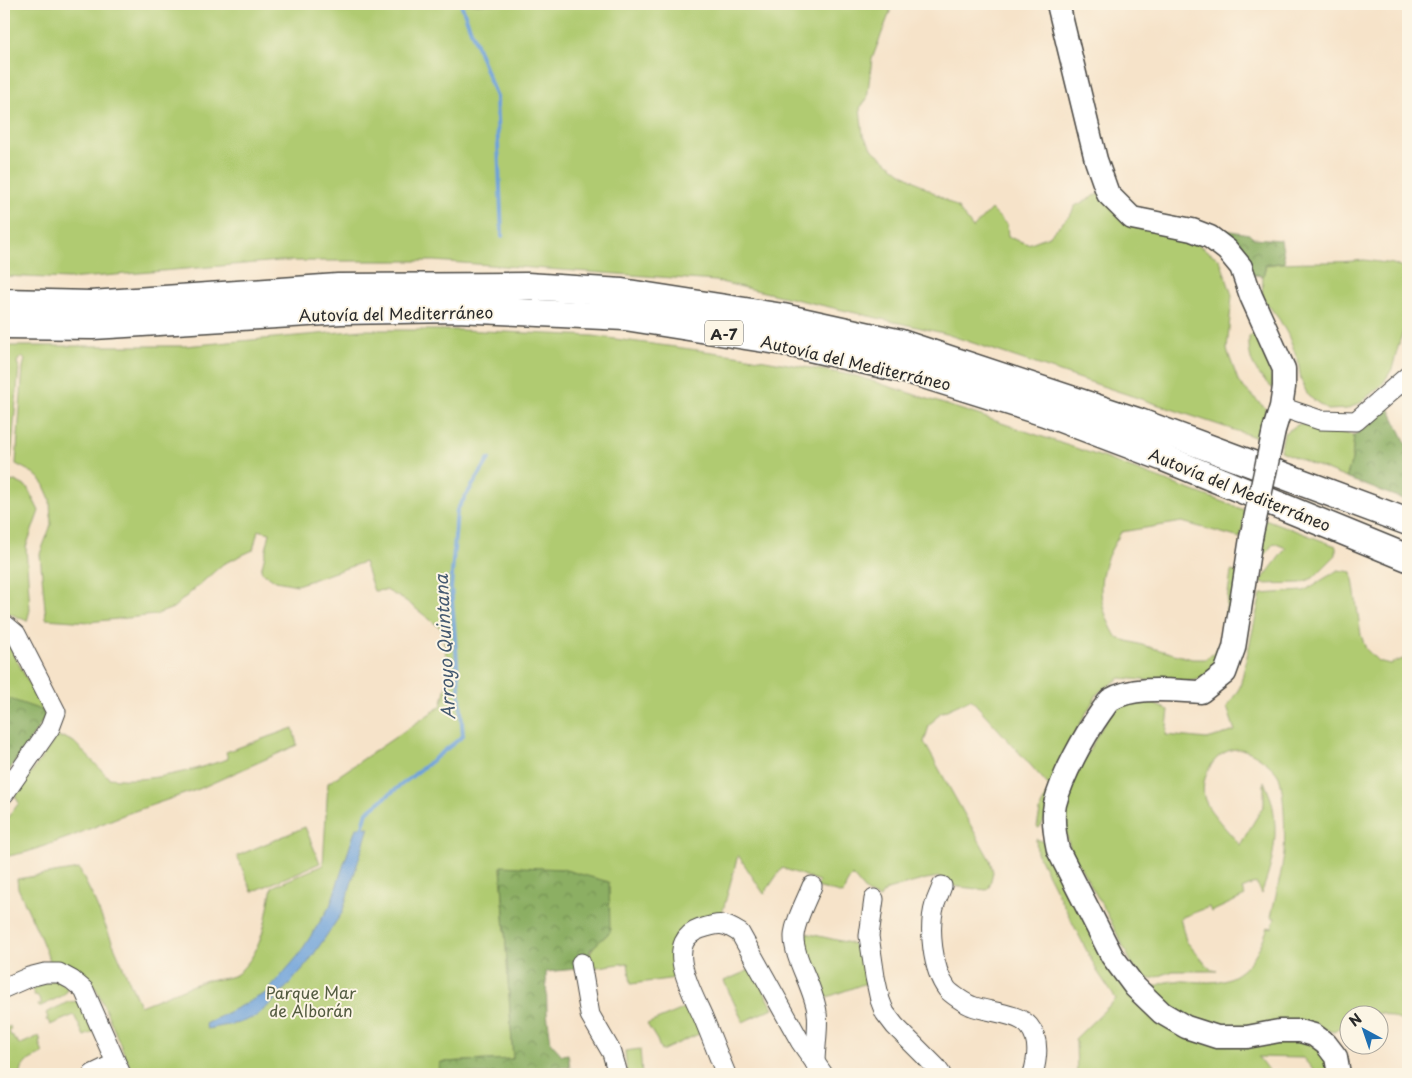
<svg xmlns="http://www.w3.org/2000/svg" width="1412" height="1078" font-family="'Playpen Sans',sans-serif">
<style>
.green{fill:#b0cb71;stroke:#6e7b4e}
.forest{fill:url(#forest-crowns);stroke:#5c6d47}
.water{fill:#6da1d9;stroke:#4c6682}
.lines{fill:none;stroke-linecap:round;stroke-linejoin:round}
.stream{stroke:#6da1d9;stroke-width:4}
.minor-casing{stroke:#494743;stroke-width:21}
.major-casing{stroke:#494743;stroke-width:25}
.highway-casing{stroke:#494743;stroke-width:29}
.minor{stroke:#fff;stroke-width:19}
.major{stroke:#fff;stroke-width:22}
.highway{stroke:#fff;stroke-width:26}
.major-bridge-casing{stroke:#494743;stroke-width:25;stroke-linecap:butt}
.major-bridge{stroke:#fff;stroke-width:22}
.labels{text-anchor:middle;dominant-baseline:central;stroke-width:4;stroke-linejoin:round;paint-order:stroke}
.shield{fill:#fcf5e5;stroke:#6a6863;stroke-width:1}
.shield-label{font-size:15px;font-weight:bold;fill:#2b2b2b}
.street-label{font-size:16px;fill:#2b2b2b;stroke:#fcf5e5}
.park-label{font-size:16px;fill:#535b40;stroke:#fcf5e5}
.water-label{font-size:18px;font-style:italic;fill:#455a71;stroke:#fcf5e5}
</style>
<defs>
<pattern id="forest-crowns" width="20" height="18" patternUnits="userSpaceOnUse" patternTransform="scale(1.25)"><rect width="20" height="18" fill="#8caf63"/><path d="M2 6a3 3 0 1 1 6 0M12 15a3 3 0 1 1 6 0" fill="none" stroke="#738f52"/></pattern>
</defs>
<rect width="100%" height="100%" fill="#fcf5e5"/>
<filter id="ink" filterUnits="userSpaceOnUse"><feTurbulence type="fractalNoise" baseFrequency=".02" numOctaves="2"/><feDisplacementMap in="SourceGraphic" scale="10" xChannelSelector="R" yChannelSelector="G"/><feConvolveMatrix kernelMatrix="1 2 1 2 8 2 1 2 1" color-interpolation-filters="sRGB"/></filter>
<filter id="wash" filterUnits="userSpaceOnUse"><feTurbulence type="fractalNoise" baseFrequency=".0096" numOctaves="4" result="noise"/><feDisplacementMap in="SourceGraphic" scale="20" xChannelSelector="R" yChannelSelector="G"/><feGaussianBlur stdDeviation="1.12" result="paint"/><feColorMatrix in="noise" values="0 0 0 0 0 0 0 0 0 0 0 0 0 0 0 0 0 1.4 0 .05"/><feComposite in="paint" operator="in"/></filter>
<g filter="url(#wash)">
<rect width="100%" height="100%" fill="#f6e3c9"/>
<g class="green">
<path d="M4,4h889l-21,55 -5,40 -7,9 3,27 11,16 26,21 57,35 16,21 18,-19 16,16 1,12 20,7 21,-8 22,-22 4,-8 23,-12 91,44 31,22 12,35 -5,55 12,33 26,25 1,11 -5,20 -318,-106 -227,-52 -282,-20h-155l-211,18 -64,-3z"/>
<path d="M1364,260l29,4 15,5v51l-8,20 -8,29 -10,16 -24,19 -11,5 -19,1 -20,-14 -7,-16 -3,-19 -10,-26 -9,-16 -17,-22 1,-21 3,-11c32,-5 65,-1 98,-5z"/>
<path d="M363,330h97l133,6 149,20 114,20 119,38 124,42 148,55 -7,27 -58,-16 -61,10c-5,10 -13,21 -16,32 -9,27 -2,51 12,74l75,21h13l9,-6 8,-13 9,-69 7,2 -6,50 -15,45 -16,11 -22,4 -59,-5 -22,15 -21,36 -34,94 -4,5 -2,-1 4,-21 10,-18 -80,-89 -31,14 -11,13 -5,16 66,118 3,12 -4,16 -2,2 -36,-4 -12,-6 1,-3 -14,2 -39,11 -5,4 -2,4 -12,-4 -16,-19 -6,10 -3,9 -26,-7 2,-6 -37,-13 -18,26 -26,-39 -16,59c-21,4 -44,10 -49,33 -1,4 -2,8 -2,12 0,6 3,13 5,19l-45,6 -3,-21 -38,5c-4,-20 7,-24 20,-36l-48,-63 -61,-2 12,192 -71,3 -5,12h-304l-36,-84c-15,-18 -22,-23 -46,-26l-12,-30 -21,-46 -1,-9 62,-10 13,26 48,111 66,-26c9,0 19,-1 27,-4 4,-1 7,-4 9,-7 22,-21 24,-54 30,-82l51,-22 5,-82 113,-77 8,-32 -7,-45 -36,-28 -20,-11 -12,1 -10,-29 -67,23 -21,-4 -15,-10 9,-38 -12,-3 -5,20 -30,14 -50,44 -18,7 -66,7 -43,-3 -6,-65 11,-29 -1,-26 -8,-18 -9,-8 -17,-9 7,-97 2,-7 -3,-3 -4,3 -1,3 2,4 -8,91 -7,-5v-107h181z"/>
<path d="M1257,331l14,44 2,14c-18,-17 -25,-27 -24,-52z"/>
<path d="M1299,424l55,11 -2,25 -6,18 -66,-27 4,-18z"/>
<path d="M15,481l12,6 12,24 -13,36 4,63 -3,11 -23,-10v-128z"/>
<path d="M1265,519l71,27v9l-23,23 -12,5 -38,1 -2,-3 25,-33 -12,-5 -16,20z"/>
<path d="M1338,570l14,2 9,63 5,14 12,12 12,3 18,-7v366l-27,-10 -13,2 -18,1 -1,6 -15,10 -29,-9 -62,6 -50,-8 -41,-27 1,-7c4,-1 9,-4 14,-5 13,-3 30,1 43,0 33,-1 48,-27 58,-55l4,1 3,-10 -4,-1c4,-19 9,-37 12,-56 3,-14 2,-75 -5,-86 -7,-11 -29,-27 -41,-26 -23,1 -39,31 -32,51 4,12 26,34 35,45l24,-40v-24c2,6 5,12 7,18 9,32 2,66 -10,95l-5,-11 -14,6 3,7 -34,16 -2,-5 -29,11 6,23 23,27 8,3h-44l-22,8 -8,-2 -10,-11 -27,-54 -35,-61 -8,-26 1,-13 7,-28 38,-70 18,-12 20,-6 11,10 11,4 -3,25 41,4 28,-8 -8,-24 13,-20 21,-93 43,-3z"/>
<path d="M4,639l2,1 38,71 1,7 -41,60z"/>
<path d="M293,728l4,17 -98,44 -76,26 -53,22 -43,15 -23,5v-35l15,-19 -4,-7 42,-60 4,2 2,-1 11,5 35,36c41,5 81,-7 119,-19l-2,-7z"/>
<path d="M305,827l15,36 -68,29 -15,-36z"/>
<path d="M1036,839l9,3 108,173 144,25c24,7 27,11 34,34h-16l-1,-3 -11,-13 -45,-1 13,17h-194l-1,-32 -1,-3 41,-40 -19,-28 -60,-118z"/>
<path d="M801,932l62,14 6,36 -47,17 -16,-40z"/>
<path d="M752,969l21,39 -30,14 -19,-41z"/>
<path d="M56,980l11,7 -1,5 -2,3 -25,12 -1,-2 4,-2 -5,-8 -2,1 -3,-7 18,-8z"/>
<path d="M79,1001l15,31 -10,4 -10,-21 -24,10 -2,-5 -1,1 -1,-2 2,-1 -2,-5 22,-11z"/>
<path d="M688,1007l13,26 -40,18 -4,-11 -10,-16z"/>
<path d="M10,1026l1,4 -2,1 2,5 1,-1 3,6 2,-1 2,5 20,-9 2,5 -2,1 4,12c-10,4 -22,8 -22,20h-17v-47l1,2z"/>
<path d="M640,1049l2,25h-15l-2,-23z"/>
</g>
<g class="forest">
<path d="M1206,227l43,7 4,4 28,2 4,22 -19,3 -3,11 -10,-1z"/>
<path d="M1388,406l20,41v54l-62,-23 6,-18 2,-25 15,-10z"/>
<path d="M4,697l40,14 1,7 -41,60z"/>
<path d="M501,866l61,3 47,13 1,50 -20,18 -2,12 -12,7 -30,3 1,41 4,30 11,12 6,-1 2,13h-17l-1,7h-115l4,-12 72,-3z"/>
</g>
<path class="water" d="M369,827l-27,86 -35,51 -33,37 -19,16 -16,6 -32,6 -2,-5 61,-31 32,-37 32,-50 26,-78z"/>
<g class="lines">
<g class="stream">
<path d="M461,4l35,93 6,139"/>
<path d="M361,832l6,-20 96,-76 -12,-148 6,-78 32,-51"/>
</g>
</g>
</g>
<g filter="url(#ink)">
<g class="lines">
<g class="minor-casing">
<g id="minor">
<path d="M1281,407l39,13 36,1 52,-45"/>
<path d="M4,624l12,10 40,78 -6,16 -46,66"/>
<path d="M812,886c-6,15 -17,35 -18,50 -1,22 21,53 23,77 2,14 -2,35 -2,50"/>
<path d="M942,886c-2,6 -5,12 -7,18 -7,23 -3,65 12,85 4,5 19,15 25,17 16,6 46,7 57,20 11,13 8,34 4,48"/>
<path d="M874,899l-5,37 6,41 5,23 5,13 10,13 41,41 5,7"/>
<path d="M581,963l9,52 22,38 6,21"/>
<path d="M4,988l25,-11 16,-4h14l13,7 12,10 37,84"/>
<path d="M93,1074l23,-11"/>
<path d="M726,1074c-8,-19 -15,-38 -23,-57 -10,-23 -41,-75 -3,-88 19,-6 23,-7 40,4l60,108 23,33"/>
</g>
</g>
<g class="major-casing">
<g id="major">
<path d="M1058,4l38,156 12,34 24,24 60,12 18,7 17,13 14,17 10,29 33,73v18l-3,20 -7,23"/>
<path d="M1251,538l-17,110 -9,25 -24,19c-28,-1 -66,-7 -91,8 -3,3 -6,8 -9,12 -17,24 -39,64 -46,92 -3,15 0,32 3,46l54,106 23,31 27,26 24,14 31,10h30l32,-6h21l14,4 12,9 10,13 3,17"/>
</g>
</g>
<g class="highway-casing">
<g id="highway">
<path d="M4,302l87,2 247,-17 189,-1 95,6 161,25 118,26 236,78 271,101"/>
<path d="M4,325l89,1 248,-15 116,-2 168,8 159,25 130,30 131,41 119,45 244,100"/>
</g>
</g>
<use href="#minor" class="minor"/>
<use href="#major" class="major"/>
<use href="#highway" class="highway"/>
<g class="major-bridge-casing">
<path id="major-bridge" d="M1251,538l23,-108"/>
</g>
<use href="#major-bridge" class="major-bridge"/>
</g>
</g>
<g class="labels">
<rect class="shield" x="705" y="320.5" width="38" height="25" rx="4"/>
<g class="shield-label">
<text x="724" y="333">A-7</text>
</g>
<g class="street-label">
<text transform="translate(396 313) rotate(-1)">Autovía del Mediterráneo</text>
<text transform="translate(856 362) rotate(13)">Autovía del Mediterráneo</text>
<text transform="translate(1240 489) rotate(22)">Autovía del Mediterráneo</text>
</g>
<g class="park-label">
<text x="311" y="992">Parque Mar<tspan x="311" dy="18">de Alborán</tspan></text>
</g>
<g class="water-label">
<text transform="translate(444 647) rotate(-93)">Arroyo Quintana</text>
</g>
</g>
<rect width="1412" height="1078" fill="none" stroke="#fcf5e5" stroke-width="20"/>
<g transform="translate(1364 1030) rotate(320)"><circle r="24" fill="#fcf5e5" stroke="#a8a49b"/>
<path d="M0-4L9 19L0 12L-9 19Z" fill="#1f6fb2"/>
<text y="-8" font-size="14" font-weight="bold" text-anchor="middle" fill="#2b2b2b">N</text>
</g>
</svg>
